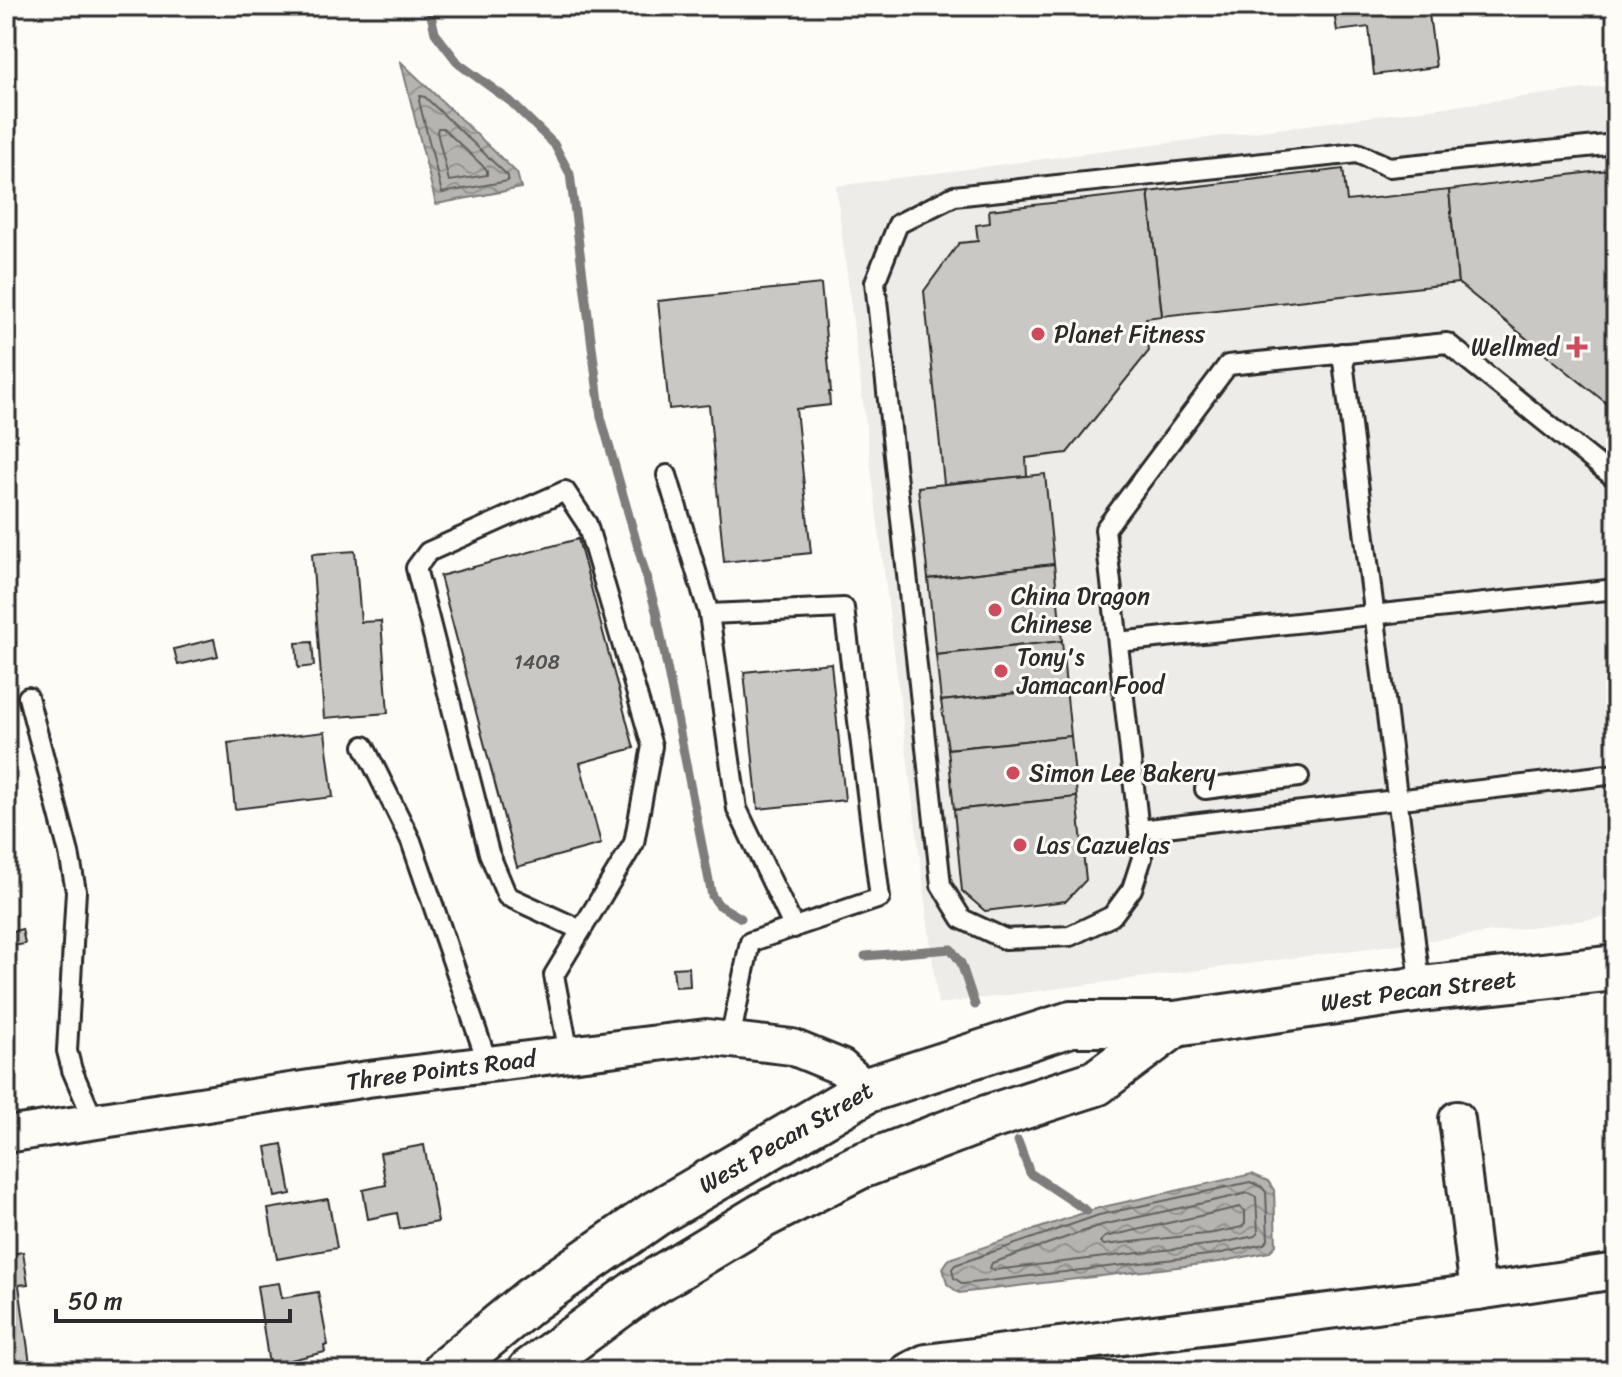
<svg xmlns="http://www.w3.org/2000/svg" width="1622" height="1377" font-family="Sriracha,sans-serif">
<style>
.built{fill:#edece8}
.water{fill:url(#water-waves);stroke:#7e7d7b;stroke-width:2}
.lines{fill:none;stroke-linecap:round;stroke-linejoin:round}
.shore{stroke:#626261;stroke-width:2}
.stream{stroke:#7e7d7b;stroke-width:9}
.building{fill:#c9c8c4;stroke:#2b2b2b;stroke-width:2}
.service-casing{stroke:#2b2b2b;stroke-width:24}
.minor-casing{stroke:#2b2b2b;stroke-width:40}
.secondary-casing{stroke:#2b2b2b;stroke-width:50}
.service{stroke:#fdfcf7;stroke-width:18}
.minor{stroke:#fdfcf7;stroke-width:34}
.secondary{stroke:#fdfcf7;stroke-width:44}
.poi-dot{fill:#d1495b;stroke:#fdfcf7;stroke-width:3}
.labels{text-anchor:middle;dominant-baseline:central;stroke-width:6;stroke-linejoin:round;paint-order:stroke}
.number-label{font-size:20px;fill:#525251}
.poi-label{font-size:24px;fill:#2b2b2b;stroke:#fdfcf7;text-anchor:start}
.street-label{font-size:24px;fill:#2b2b2b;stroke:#fdfcf7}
</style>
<defs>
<pattern id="water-waves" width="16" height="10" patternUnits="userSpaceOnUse" patternTransform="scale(2)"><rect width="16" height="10" fill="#b5b4b1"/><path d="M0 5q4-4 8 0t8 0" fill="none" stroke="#939390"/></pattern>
</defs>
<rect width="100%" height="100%" fill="#fdfcf7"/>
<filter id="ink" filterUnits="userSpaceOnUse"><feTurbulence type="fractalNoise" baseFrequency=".0125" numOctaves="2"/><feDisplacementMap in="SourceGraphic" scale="16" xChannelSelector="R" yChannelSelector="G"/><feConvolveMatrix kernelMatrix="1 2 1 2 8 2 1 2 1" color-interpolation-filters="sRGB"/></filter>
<g filter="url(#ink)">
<path class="built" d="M1616,85v831l-678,88 -102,-818z"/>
<g class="water">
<path d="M401,62l116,111 4,15 -85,16z"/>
<path d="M1252,1174l16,7 6,9 2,55 -7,7 -50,10 -260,31 -12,-9 -4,-16 6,-9 149,-51z"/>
</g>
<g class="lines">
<g class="shore">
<path d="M420,96l5,1 83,79v5l-66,12 -23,-92z"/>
<path d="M438,128h5l44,42v5l-38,6 -12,-49z"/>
<path d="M1250,1182l12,5 4,5 2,48 -4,4 -47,10 -254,30 -9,-6 -2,-9 3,-4 144,-50z"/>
<path d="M1249,1193l7,4 2,36 -3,3 -39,8 -222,26 -4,-2 2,-5 110,-38z"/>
<path d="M1240,1207l5,4v12l-3,4 -28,6 -110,12 -4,-3 5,-5z"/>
</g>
<g class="stream">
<path d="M429,6l6,27 24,31 51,37 44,43 16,30 31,243 55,194 56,285 7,9 22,13"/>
<path d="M865,956l86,-7 10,14 14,42"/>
<path d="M1018,1141l12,32 57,38"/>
</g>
</g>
<g class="building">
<path d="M1333,6h95l8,61 -62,8 -5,-48 -32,4z"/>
<path d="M1343,169l4,32 102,-11 9,93 -296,33 -14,-124z"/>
<path d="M1616,169v242l-158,-128 -9,-93z"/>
<path d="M1148,192l14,124 -16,2 3,33 -82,102 -41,5 1,18 -83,8 -20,-193 35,-48 19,-2 -2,-16 14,-2 -1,-13z"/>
<path d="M821,284l10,108h-2l1,13 -34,4 15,144 -87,9 -15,-157 -40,4 -11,-108z"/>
<path d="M1045,474l9,90 -126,15 -10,-92z"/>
<path d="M578,539l56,209 -54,15 21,81 -84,23 -77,-291z"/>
<path d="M355,551l6,71 20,-1 7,92 -64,5 -12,-164z"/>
<path d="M1054,564l8,77 -126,14 -8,-76z"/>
<path d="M214,639l4,17 -40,9 -4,-16z"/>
<path d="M1062,641l4,47 -125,13 -5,-46z"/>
<path d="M312,642l2,24 -16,2 -2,-25z"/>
<path d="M831,663l14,137 -87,9 -14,-137z"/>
<path d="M1066,688l5,48 -123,13 -7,-48z"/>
<path d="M325,732l8,65 -98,12 -7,-66z"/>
<path d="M1071,736l6,61 -123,13 -6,-61z"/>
<path d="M1077,797l9,83 -20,21 -81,10 -23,-20 -8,-81z"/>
<path d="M22,929l3,15 -19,3v-14z"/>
<path d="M689,967l1,19 -15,1 -2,-19z"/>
<path d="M282,1144l9,50 -16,3 -9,-50z"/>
<path d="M424,1145l14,77 -38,7 -3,-16 -29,6 -5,-29 23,-5 -6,-32z"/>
<path d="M328,1199l9,49 -60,11 -9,-50z"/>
<path d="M23,1252l5,32 -9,1 12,86h-25v-116z"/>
<path d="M279,1283l3,15 36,-6 10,53 -4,1 1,6 -56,13 -12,-79z"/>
</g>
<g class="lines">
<g class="service-casing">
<g id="service">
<path d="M1616,144l-227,23 -32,-14 -403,43 -56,28 -23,58 66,603 21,34 43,20 65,-3 42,-20 20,-27 10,-31 -37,-329 123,-164 219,-22 169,136"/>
<path d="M1342,353l79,636"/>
<path d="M667,475l42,139 135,-6 36,290 -130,44 -20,98"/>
<path d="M709,614l28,195 57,119"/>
<path d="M1118,642l498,-53"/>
<path d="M28,697l41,156 7,38 -9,160 5,19 22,51"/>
<path d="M364,746l47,95 77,223"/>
<path d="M1205,789l94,-12"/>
<path d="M1140,830l476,-56"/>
<path d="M569,1054l-15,-79 80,-132 18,-97 -65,-222 -22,-33 -137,61 -12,16 73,285 18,43 74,34"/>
</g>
</g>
<g class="minor-casing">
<g id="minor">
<path d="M1457,1119l21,173"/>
<path id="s1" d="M6,1135l362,-56 338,-42 86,10 49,20 26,23"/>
<path d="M908,1371l18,-9 552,-70 138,-21"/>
</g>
</g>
<g class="secondary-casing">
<g id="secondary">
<path id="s2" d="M445,1371l86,-71 124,-86 212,-124 204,-66h104l246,-35 195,-21"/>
<path d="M530,1371l107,-79 125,-76 96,-49 129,-49 109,-35 79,-59"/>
</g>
</g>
<use href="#service" class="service"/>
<use href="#minor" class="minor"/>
<use href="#secondary" class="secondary"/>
</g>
</g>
<g class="poi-dot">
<circle cx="1038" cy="334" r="8"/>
<path d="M1573 335h8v8h8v8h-8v8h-8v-8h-8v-8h8z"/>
<circle cx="995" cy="610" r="8"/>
<circle cx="1001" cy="671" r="8"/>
<circle cx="1013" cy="773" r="8"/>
<circle cx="1020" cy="845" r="8"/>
</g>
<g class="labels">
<g class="number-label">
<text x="537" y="662">1408</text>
</g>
<g class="poi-label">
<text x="1054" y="334">Planet Fitness</text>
<text x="1559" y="347" text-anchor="end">Wellmed</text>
<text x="1011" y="596">China Dragon<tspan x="1011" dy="28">Chinese</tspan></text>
<text x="1017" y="657">Tony's<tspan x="1017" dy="28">Jamacan Food</tspan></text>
<text x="1029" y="773">Simon Lee Bakery</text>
<text x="1036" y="845">Las Cazuelas</text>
</g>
<g class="street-label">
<text stroke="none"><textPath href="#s2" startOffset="1072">West Pecan Street</textPath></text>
<text stroke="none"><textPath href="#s1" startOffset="440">Three Points Road</textPath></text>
<text stroke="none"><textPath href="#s2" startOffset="414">West Pecan Street</textPath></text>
</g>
</g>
<rect width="1622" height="1377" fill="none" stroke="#fdfcf7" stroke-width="32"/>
<rect x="16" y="16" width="1590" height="1345" fill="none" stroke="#2b2b2b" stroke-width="3" filter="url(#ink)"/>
<path d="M56 1309v12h234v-12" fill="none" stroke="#2b2b2b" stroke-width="4"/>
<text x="68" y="1309" font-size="24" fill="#2b2b2b" stroke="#fdfcf7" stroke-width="6" paint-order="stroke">50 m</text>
</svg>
